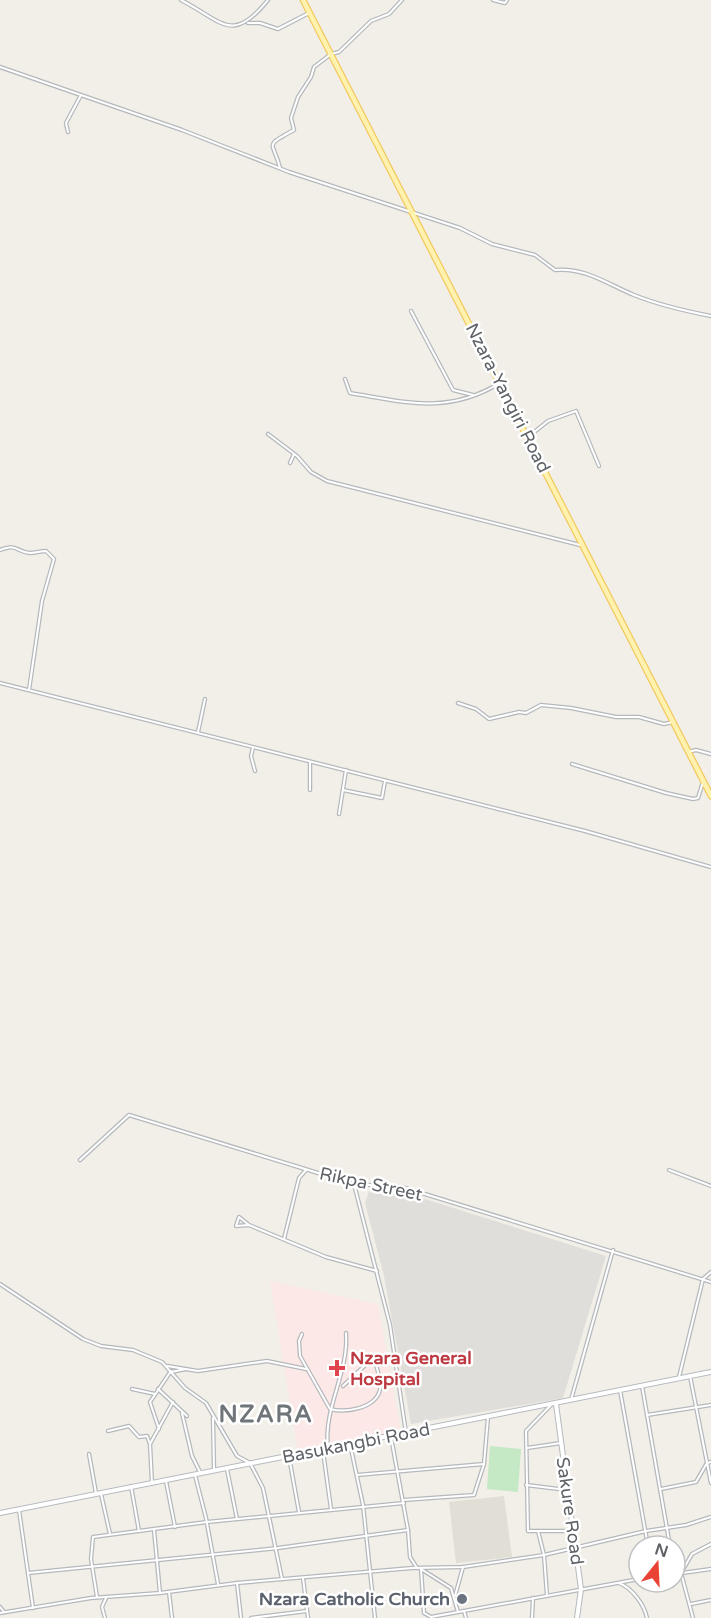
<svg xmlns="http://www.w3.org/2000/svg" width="711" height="1618" font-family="'Varela Round',sans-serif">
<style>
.industrial{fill:#e0deda}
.education{fill:#e1ded6}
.medical{fill:#fce8e6}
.park{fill:#c5e8c5}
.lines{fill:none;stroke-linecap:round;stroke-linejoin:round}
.street-casing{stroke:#b5b8bc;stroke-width:4.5}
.secondary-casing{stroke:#b6babf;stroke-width:6}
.primary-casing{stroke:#f2c960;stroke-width:7}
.street{stroke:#fff;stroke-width:2}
.secondary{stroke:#fff;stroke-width:4}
.primary{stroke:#fff2af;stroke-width:4.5}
.health-dot{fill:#e0444e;stroke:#fff;stroke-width:2}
.worship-dot{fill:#6b7280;stroke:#fff;stroke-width:2}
.labels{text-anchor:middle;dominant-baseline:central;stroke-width:5;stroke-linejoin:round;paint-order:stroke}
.street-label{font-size:18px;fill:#5f6368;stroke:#fff}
.health-label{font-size:18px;font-weight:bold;fill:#be3a42;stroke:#fff;text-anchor:start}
.worship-label{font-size:18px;font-weight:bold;fill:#5b616d;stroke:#fff;text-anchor:end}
.district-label{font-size:24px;font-weight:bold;letter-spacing:1.5px;fill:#70757a;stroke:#fff}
</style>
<rect width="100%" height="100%" fill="#f1efe8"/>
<path class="industrial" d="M369,1191l37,2 200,63 -43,142 -152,26 -27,-148 -19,-73z"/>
<path class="education" d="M504,1496l8,61 -56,6 -7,-61z"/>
<path class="medical" d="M270,1281l108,23 23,128 -103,21z"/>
<path class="park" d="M490,1446l31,3 -3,43 -31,-3z"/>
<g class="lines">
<g class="street-casing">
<g id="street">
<path d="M181,0c41,21 51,45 87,0"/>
<path d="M493,0l12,3 2,-3"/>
<path d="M248,23h12l18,6 31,-16"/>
<path d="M0,67l182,63 107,42 171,56 32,16 43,11 20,15c30,-3 52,14 79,25 25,10 51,16 77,21"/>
<path d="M68,132l-2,-9 15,-28"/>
<path d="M280,168c-6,-26 -18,-21 14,-38l-3,-12 7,-21 13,-20 3,-10 17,-13 8,-2 32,-31 18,-7 13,-14"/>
<path d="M411,311l42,79 20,5"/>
<path d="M345,379l5,14c56,9 97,22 150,-10"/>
<path d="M268,434l29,22 14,16 16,9 253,64"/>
<path d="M528,437l20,-16 28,-10 23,55"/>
<path d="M290,463l4,-9"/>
<path d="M0,550c19,-7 15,2 30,3 5,0 11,-2 16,-2l8,8 -12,42 -13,89"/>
<path d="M0,683l585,148 126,36"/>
<path d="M458,703l18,6 13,10 30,-7 7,1 15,-8 30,3 45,9h23l25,7 9,-2"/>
<path d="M198,732l7,-33"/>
<path d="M253,748l-2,8 4,15"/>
<path d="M688,752l8,-2 15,4"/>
<path d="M310,762v28"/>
<path d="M572,764l94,29 27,6 5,-1 5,-16"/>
<path d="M343,790l39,8 3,-17"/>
<path d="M339,814l7,-44"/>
<path d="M80,1160l49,-45 225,69 48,3 309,95"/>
<path d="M669,1170l42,16"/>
<path d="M354,1184l36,141 16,108"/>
<path d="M249,1225l-13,1 3,-9 10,8 77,32 51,14"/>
<path d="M284,1239l15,-61 7,-8"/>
<path d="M0,1284l83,55 18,7 32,4 29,12 23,26 21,15 31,53 13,7 13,25 19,91"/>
<path d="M302,1334l-3,7 1,15 30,53c15,4 45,0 50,-19 2,-9 -4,-24 -6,-33"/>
<path d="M167,1366l31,5 69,-10 39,8"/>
<path d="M171,1372l15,-3"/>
<path d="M690,1376l21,107"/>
<path d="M679,1377l24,-98 8,-7"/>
<path d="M343,1386l31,-29"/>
<path d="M642,1386l28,160"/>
<path d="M132,1389l23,5"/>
<path d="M158,1389l29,27"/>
<path d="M620,1390l28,156"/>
<path d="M571,1400l42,-150"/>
<path d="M551,1405l-25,26 2,100h44"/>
<path d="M182,1413l10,43 9,18"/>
<path d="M647,1415l64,-10"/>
<path d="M213,1418l1,51"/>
<path d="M159,1429l-9,-27 21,-31"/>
<path d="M108,1431l21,-5 10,11 8,-1 3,8"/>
<path d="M391,1437l17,93 2,27 7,11"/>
<path d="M350,1444l13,61 12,113"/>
<path d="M328,1448c-5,-40 21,-75 18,-115"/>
<path d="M527,1448l34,-5"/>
<path d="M323,1451l8,58"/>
<path d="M89,1454l7,39"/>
<path d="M289,1457l10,55"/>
<path d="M227,1469l10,50"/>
<path d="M195,1475l11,43 12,66"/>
<path d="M357,1475l127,-11"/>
<path d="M166,1481l9,46"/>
<path d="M152,1483l-2,-39 23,-42"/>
<path d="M526,1485l41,5"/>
<path d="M131,1486l8,45"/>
<path d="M661,1489l35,-7 11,-19 4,-1"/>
<path d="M101,1494l9,40"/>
<path d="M403,1500l71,-5 10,-31 4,-47"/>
<path d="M19,1510l14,98"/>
<path d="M154,1530l6,63"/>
<path d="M538,1531l6,24 3,41"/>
<path d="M421,1569l3,44 7,4 208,-38"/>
<path d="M421,1569l30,19 7,24"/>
<path d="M28,1573l250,-25 130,-18"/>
<path d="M675,1574l36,-5"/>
<path d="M303,1578l5,40"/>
<path d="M237,1583l4,35"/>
<path d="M619,1583c13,5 25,21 28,35"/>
<path d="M169,1592l3,26"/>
<path d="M455,1596l8,-29"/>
<path d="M97,1597l-6,-38 2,-22 114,-15 197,-19"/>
<path d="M691,1604l20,-4"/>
<path d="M0,1607l4,5"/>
<path d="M464,1611l2,7"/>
<path d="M0,1613l91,-15 69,-5 77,-10 175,-15 51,-1 81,-12 102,-24 40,-6 25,-8"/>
<path d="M105,1618l-3,-11 4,-9"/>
<path d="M251,1618l56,-7"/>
<path d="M532,1618l1,-20"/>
<path d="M693,1618l-12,-45 11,-19 19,-10"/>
</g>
</g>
<g class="secondary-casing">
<g id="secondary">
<path d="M556,1404l25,185 -4,29"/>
<path d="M0,1513l711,-141"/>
</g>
</g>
<g class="primary-casing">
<path id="primary" d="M303,0l408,796"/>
</g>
<use href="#street" class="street"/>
<use href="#secondary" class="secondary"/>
<use href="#primary" class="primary"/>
</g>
<path class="health-dot" d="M334 1359h6v6h6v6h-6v6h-6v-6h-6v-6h6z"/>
<circle class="worship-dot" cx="462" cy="1599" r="6"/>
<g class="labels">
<g class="street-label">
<text transform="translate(508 398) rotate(63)">Nzara-Yangiri Road</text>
<text transform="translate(371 1184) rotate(12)">Rikpa Street</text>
<text transform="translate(356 1443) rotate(-11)">Basukangbi Road</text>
<text transform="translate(570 1511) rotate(82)">Sakure Road</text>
</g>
<g class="health-label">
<text x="350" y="1358">Nzara General<tspan x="350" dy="21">Hospital</tspan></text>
</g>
<g class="worship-label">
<text x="450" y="1599">Nzara Catholic Church</text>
</g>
<g class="district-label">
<text x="266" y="1414">NZARA</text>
</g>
</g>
<g transform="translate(657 1564) rotate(18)"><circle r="28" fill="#ffffff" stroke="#bfc1c3" stroke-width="1.5"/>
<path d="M0-4.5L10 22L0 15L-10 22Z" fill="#ea4335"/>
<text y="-9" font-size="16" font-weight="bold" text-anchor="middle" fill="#5f6368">N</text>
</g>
</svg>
